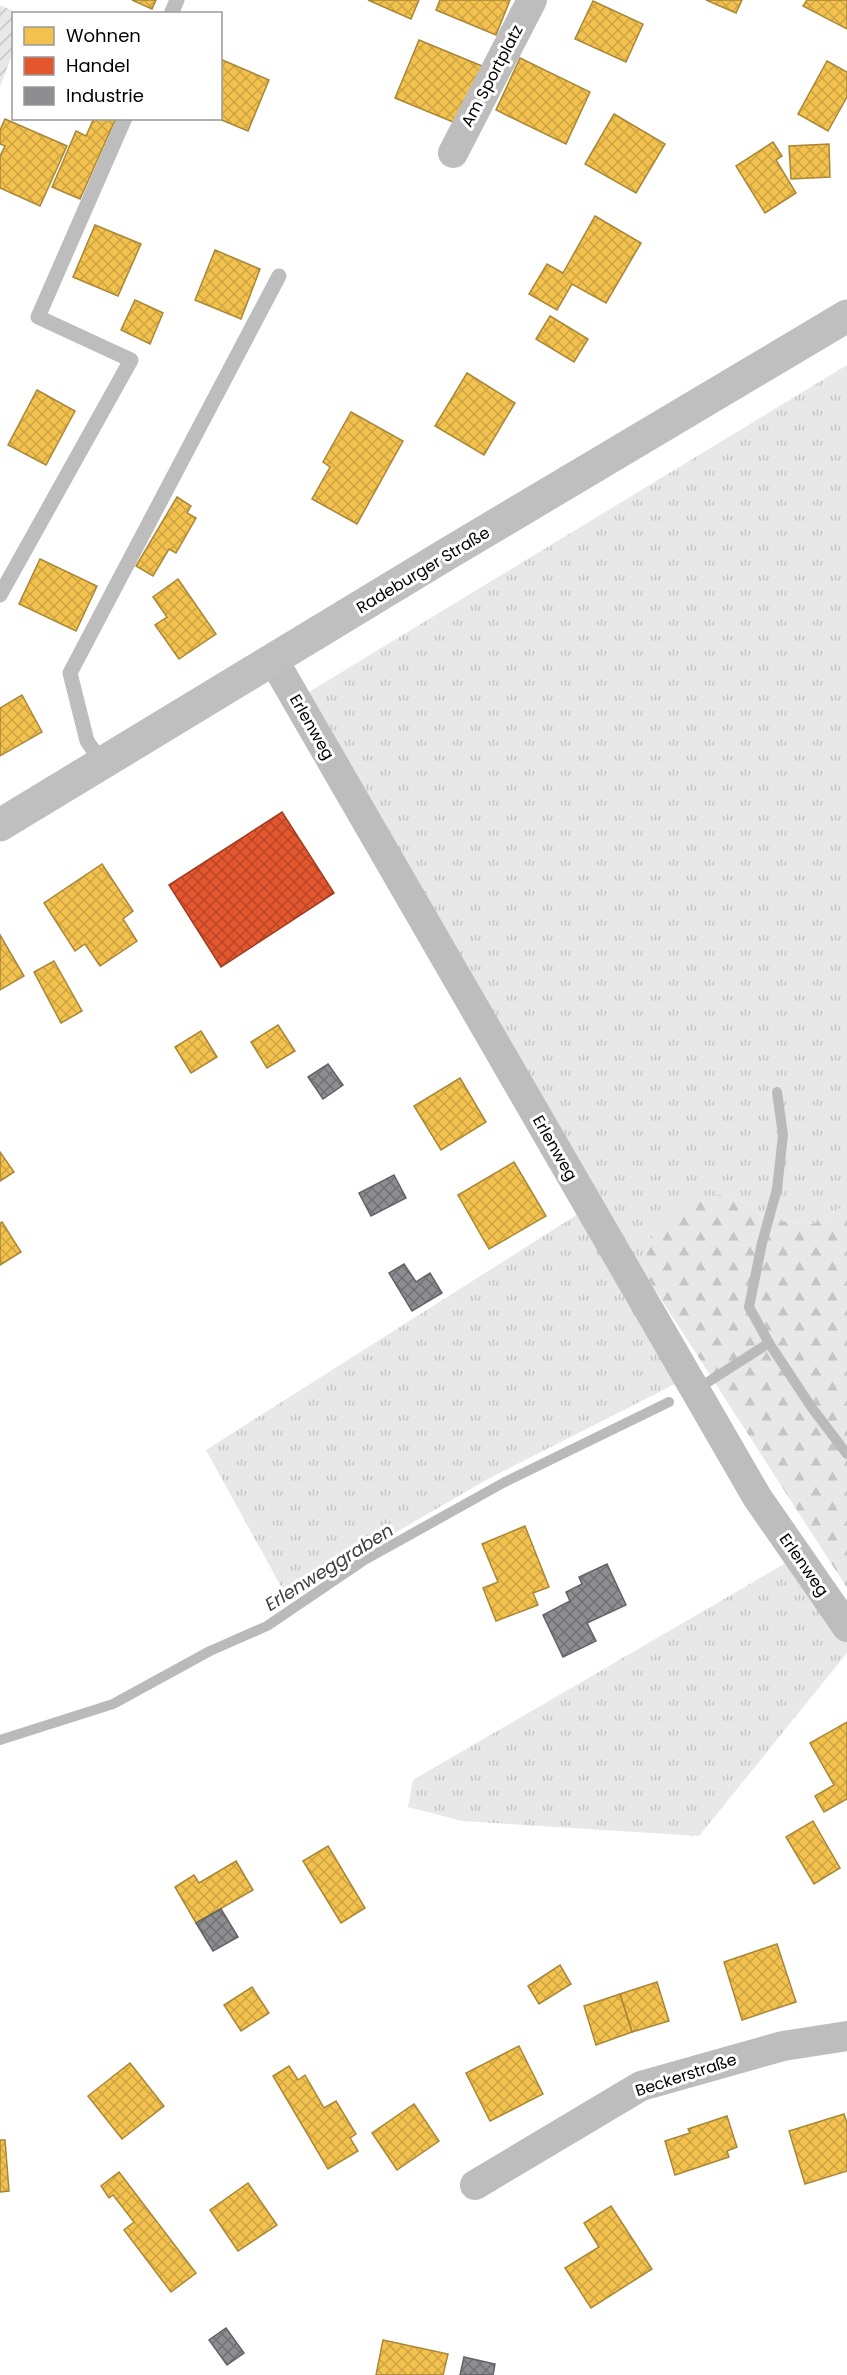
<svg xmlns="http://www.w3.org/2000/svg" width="847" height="2375" font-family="Poppins,sans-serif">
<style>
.grass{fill:url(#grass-tufts)}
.forest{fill:url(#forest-firs)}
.garden{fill:url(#garden-furrows)}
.homes{fill:url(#homes-cross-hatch);stroke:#a98737;stroke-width:1.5}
.shops{fill:url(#shops-cross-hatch);stroke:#a03d20;stroke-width:1.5}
.industry{fill:url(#industry-cross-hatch);stroke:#636366;stroke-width:1.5}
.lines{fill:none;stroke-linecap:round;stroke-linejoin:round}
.stream{stroke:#bababa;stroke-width:10}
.service{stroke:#bdbdbd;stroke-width:15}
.minor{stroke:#bdbdbd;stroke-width:30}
.secondary{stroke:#bfbfbf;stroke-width:33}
.labels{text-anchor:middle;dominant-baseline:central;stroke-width:6;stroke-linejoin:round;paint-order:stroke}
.street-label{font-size:16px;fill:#000;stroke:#fff}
.water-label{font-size:18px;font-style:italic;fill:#3d3d3d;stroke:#fff}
</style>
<defs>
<pattern id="grass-tufts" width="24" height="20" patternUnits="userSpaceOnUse" patternTransform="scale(1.5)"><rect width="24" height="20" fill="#e8e8e8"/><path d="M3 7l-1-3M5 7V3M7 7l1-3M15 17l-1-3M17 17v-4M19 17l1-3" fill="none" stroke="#c5c5c5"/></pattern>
<pattern id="forest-firs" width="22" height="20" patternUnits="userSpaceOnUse" patternTransform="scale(1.5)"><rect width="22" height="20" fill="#e8e8e8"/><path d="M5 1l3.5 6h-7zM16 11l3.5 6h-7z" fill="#c5c5c5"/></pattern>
<pattern id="garden-furrows" width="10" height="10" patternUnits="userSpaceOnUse" patternTransform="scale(1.5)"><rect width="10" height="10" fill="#e8e8e8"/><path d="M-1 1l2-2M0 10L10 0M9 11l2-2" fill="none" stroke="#c5c5c5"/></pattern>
<pattern id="homes-cross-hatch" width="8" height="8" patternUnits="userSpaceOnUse" patternTransform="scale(1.5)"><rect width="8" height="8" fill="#f2c14e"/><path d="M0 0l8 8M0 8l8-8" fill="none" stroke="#cea442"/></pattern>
<pattern id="shops-cross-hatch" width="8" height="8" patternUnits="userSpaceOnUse" patternTransform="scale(1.5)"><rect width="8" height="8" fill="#e4572e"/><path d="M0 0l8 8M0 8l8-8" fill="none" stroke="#b64625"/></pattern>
<pattern id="industry-cross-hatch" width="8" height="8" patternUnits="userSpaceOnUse" patternTransform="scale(1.5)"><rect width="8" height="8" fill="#8d8d92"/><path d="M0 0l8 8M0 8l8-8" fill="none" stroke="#717175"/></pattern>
</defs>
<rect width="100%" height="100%" fill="#fff"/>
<g class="grass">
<path d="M847,365v839l-33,20 -45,-4 -38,-26 -88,77 -339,-576z"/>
<path d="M578,1214l101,168 -191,97 -114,66 -85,56 -83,-151z"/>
<path d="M791,1560l56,82v11l-148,183 -237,-15 -54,-14 5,-27z"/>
</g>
<path class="forest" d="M731,1194l38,26 45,4 33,-20v384l-204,-317 7,-31 32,-42z"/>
<path class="garden" d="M0,5l18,8 -4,1 -1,38 -13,35z"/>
<g class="homes">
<path d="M132,0h24l-4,9z"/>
<path d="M368,0h51l-8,19z"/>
<path d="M440,0h70l-14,35 -60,-25z"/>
<path d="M706,0h36l-6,13z"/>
<path d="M807,0h40v29l-44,-23z"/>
<path d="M593,1l50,23 -17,38 -51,-23z"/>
<path d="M419,40l63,26 -24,58 -63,-26z"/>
<path d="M520,58l70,34 -24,52 -70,-34z"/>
<path d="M220,59l49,21 -21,51 -31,-13h3z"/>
<path d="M827,61l20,11v25l-19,34 -30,-17z"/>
<path d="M614,114l51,30 -29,49 -51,-29z"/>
<path d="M94,118h22l-36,81 -28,-12 24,-56 10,5z"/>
<path d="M5,119l62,27 -27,60 -40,-18v-32l5,-10 -5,-2v-14z"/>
<path d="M773,142l9,14 -6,4 20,33 -31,20 -29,-47z"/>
<path d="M829,144l1,33 -39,2 -2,-33z"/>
<path d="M595,216l46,27 -35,60 -34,-19 -15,26 -28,-16 18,-30 16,9z"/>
<path d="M95,225l46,19 -23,52 -45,-19z"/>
<path d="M215,250l45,19 -19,50 -46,-19z"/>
<path d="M135,300l28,13 -13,31 -29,-14z"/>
<path d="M550,316l38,23 -14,23 -38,-23z"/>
<path d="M467,373l48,30 -31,52 -49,-29z"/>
<path d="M37,390l38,21 -29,54 -38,-20z"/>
<path d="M351,412l52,29 -46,83 -45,-25 18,-32 -7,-5z"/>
<path d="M177,497l14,9 -4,7 9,5 -20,35 -7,-4 -16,27 -17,-10z"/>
<path d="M40,559l57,27 -21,45 -57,-27z"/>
<path d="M178,579l38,55 -37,25 -24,-34 12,-8 -14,-20z"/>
<path d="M22,695l20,37 -42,24v-48z"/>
<path d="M102,864l31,47 -10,8 14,22 -37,25 -15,-22 -10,7 -31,-48z"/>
<path d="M0,935l24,41 -24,14z"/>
<path d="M54,961l28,50 -21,12 -27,-51z"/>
<path d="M278,1025l17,26 -28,17 -16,-26z"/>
<path d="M201,1031l16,26 -26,16 -16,-26z"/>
<path d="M460,1078l26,44 -45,28 -27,-44z"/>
<path d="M0,1152l14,20 -14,9z"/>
<path d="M514,1162l32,54 -57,33 -31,-54z"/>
<path d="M2,1222l19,30 -21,13v-42z"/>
<path d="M525,1526l24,61 -16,6 5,12 -42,16 -13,-33 15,-6 -16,-38z"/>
<path d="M847,1722v77l-23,13 -9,-16 19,-11 -24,-42z"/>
<path d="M813,1821l27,47 -26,16 -28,-47z"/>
<path d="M328,1846l37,62 -24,15 -38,-62z"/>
<path d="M236,1861l17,29 -57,33 -21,-36 19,-12 5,8z"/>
<path d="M777,1944l19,58 -54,18 -18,-58z"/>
<path d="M560,1965l11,19 -32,20 -11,-18z"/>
<path d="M657,1982l12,39 -37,11 -12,-38z"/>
<path d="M252,1987l17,26 -28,18 -17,-26z"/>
<path d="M620,1994l12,38 -36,13 -12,-39z"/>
<path d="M519,2046l24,48 -53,27 -24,-48z"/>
<path d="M130,2063l34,43 -42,33 -34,-43z"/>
<path d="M289,2066l9,14 7,-5 19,33 12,-7 20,33 -6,4 8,13 -30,18 -55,-93z"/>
<path d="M414,2104l25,37 -42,29 -25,-37z"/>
<path d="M844,2114l3,9v48l-42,13 -16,-53z"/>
<path d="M727,2116l10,31 -10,4 2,6 -54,18 -10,-34 25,-8 -2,-4z"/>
<path d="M0,2140h5l4,51 -9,1z"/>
<path d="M119,2172l77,101 -25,19 -47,-62 10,-8 -21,-27 -4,3 -8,-12z"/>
<path d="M248,2183l29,42 -39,26 -28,-41z"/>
<path d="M611,2206l41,63 -61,39 -26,-40 34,-21 -15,-24z"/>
<path d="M383,2340l65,14 -5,21h-67z"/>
</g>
<path class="shops" d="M282,812l52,81 -113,74 -52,-82z"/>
<g class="industry">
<path d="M328,1064l15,21 -20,14 -15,-22z"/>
<path d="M394,1175l12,23 -35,18 -12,-23z"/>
<path d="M404,1264l12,18 14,-9 12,20 -30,18 -23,-38z"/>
<path d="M607,1564l19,41 -39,18 9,18 -33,16 -20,-42 27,-14 -4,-9 16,-8 -3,-7z"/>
<path d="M221,1909l17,28 -25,14 -17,-28z"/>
<path d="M226,2328l18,25 -17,12 -18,-25z"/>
<path d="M464,2357l31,7 -2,11h-33z"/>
</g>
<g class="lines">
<g class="stream">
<path d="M769,1343l-20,-36 13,-64 15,-54 6,-54 -6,-43"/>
<path d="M708,1382l61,-39 43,65 35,46"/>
<path d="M0,1740l113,-36 97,-53 57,-25 96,-65 140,-78 166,-81"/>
</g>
<g class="service">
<path d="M171,14l6,-14"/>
<path d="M0,595l131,-235 -93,-43 87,-199"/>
<path d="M103,764l-16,-23 -17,-68 209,-397"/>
</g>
<g class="minor">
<path d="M453,153l79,-153"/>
<path d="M274,661l483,836 90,130"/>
<path d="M475,2185l166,-99 142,-40 64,-10"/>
</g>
<path class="secondary" d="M0,825l447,-271 400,-238"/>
</g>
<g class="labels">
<g class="street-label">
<text transform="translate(492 76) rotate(-62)">Am Sportplatz</text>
<text transform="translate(423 570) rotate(-31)">Radeburger Straße</text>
<text transform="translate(312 727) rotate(60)">Erlenweg</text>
<text transform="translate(555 1148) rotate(60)">Erlenweg</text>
<text transform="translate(804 1565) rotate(55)">Erlenweg</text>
<text transform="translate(686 2075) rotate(-18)">Beckerstraße</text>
</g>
<g class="water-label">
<text transform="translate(329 1567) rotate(-32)">Erlenweggraben</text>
</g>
</g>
<rect x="12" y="12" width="210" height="108" fill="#ffffff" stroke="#999999" stroke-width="1.5"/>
<rect x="24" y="27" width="30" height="18" fill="#f2c14e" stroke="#999999" stroke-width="1.5"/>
<text x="66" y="42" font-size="18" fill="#000000">Wohnen</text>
<rect x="24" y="57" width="30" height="18" fill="#e4572e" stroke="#999999" stroke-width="1.5"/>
<text x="66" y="72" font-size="18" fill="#000000">Handel</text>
<rect x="24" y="87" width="30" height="18" fill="#8d8d92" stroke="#999999" stroke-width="1.5"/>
<text x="66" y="102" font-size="18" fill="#000000">Industrie</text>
</svg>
